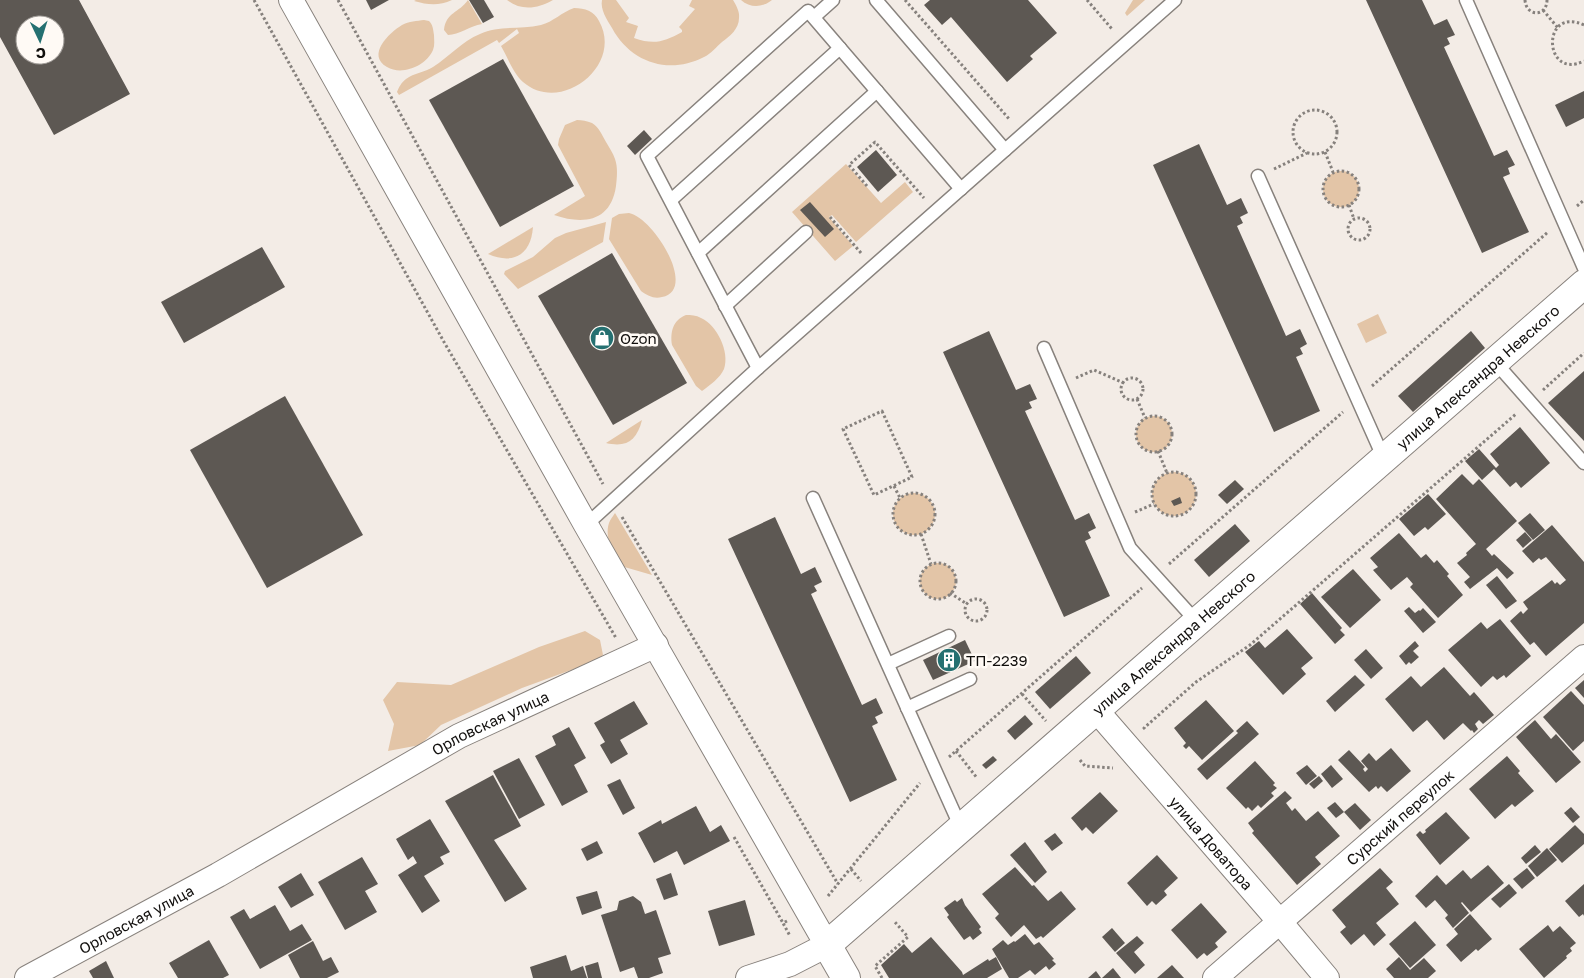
<svg xmlns="http://www.w3.org/2000/svg" width="1584" height="978" font-family="'Golos Text',sans-serif">
<style>
.green{fill:#e3c5a7}
.building{fill:#5d5853;fill-rule:evenodd}
.lines{fill:none;stroke-linecap:round;stroke-linejoin:round}
.lane-casing{stroke:#88827d;stroke-width:15}
.street-casing{stroke:#88827d;stroke-width:26}
.secondary-casing{stroke:#88827d;stroke-width:30}
.path{stroke:#86817d;stroke-width:3;stroke-dasharray:2.5 2.5;stroke-linecap:butt}
.lane{stroke:#fff;stroke-width:12}
.street{stroke:#fff;stroke-width:24}
.secondary{stroke:#fff;stroke-width:28}
.labels{text-anchor:middle;dominant-baseline:central;stroke-width:5;stroke-linejoin:round;paint-order:stroke}
.poi-label{font-size:15px;fill:#110f0d;stroke:#fffaf5;text-anchor:start}
.street-label{font-size:15px;fill:#110f0d;stroke:#fffaf5}
</style>
<rect width="100%" height="100%" fill="#f3ece6"/>
<g class="green">
<path d="M416,0h36c-13,6 -24,5 -38,1z"/>
<path d="M468,0l14,24c-12,2 -23,11 -34,11l-4,-5c2,-18 15,-17 24,-30z"/>
<path d="M507,0h46c-16,9 -32,11 -46,0z"/>
<path d="M602,0h14l13,18 -3,4 12,4 -4,12c20,7 30,4 48,-6v-2l-3,-3 16,-18 -6,-3 3,-6h41c3,5 7,12 6,18 0,11 -9,18 -17,24 -6,5 -11,12 -18,15 -35,18 -73,6 -92,-29 -5,-8 -12,-19 -10,-28z"/>
<path d="M741,0h31c-10,8 -22,8 -31,0z"/>
<path d="M1133,0h12l-18,16 -2,-3z"/>
<path d="M574,8c11,0 20,3 25,13 25,44 -38,94 -76,61 -10,-9 -15,-24 -22,-36l18,-13 -2,-4 -18,14 -2,-3 -98,55 -2,-3c2,-5 4,-9 9,-13 8,-6 19,-7 27,-12 16,-10 29,-26 47,-33 19,-9 41,-4 61,-9 12,-3 21,-13 33,-17z"/>
<path d="M424,20l5,1c4,4 4,8 5,14 0,5 1,10 -1,15 -7,16 -31,26 -46,17 -21,-12 2,-34 15,-42 7,-4 15,-4 22,-5z"/>
<path d="M577,120c5,0 10,1 15,3 7,4 10,12 14,19 3,5 7,11 9,17 3,8 2,19 1,27 -5,36 -33,39 -62,29l31,-19 -27,-51 1,-6 6,-14z"/>
<path d="M846,164l35,39 24,-21 8,10 -57,50 -24,-27 -3,2 24,29 -18,15 -43,-49z"/>
<circle cx="1341" cy="189" r="18"/>
<path d="M629,213c25,5 69,77 33,84 -8,2 -14,-1 -21,-6l-32,-52 3,-21 7,-4z"/>
<path d="M606,222l-3,20 -85,47 -14,-15 1,-3 28,-14 22,-19 11,-5z"/>
<path d="M533,227c-2,28 -20,38 -45,27z"/>
<path d="M1378,314l9,19 -21,10 -9,-19z"/>
<path d="M686,315c5,0 10,0 15,3 16,7 29,34 23,51 -4,9 -14,16 -22,22l-6,-5 -24,-41c-2,-13 1,-25 14,-30z"/>
<circle cx="1154" cy="434" r="18"/>
<path d="M642,420c-5,20 -15,28 -36,23z"/>
<circle cx="1174" cy="494" r="22"/>
<circle cx="914" cy="514" r="21"/>
<path d="M615,513l37,62 -31,-9c-7,-12 -17,-28 -12,-43 1,-3 4,-7 6,-10z"/>
<circle cx="938" cy="581" r="18"/>
<path d="M585,631l15,9 3,15 -10,7 -71,26 -81,37 -21,20 -32,6 6,-27 -11,-24 14,-18 54,3 88,-38z"/>
</g>
<g class="building">
<path d="M0,0h79l51,94 -76,41 -54,-98zM25,25h30v30h-30z"/>
<path d="M366,0h23l-18,10z"/>
<path d="M469,0h15l10,17 -11,6z"/>
<path d="M930,0h98l29,33 -27,23 3,3 -26,23 -56,-65 -9,8 -18,-20z"/>
<path d="M1366,0h56l12,25 13,-6 8,16 -8,3 3,6 -6,3 50,109 13,-6 8,15 -7,3 2,6 -7,3 26,55 -47,21z"/>
<path d="M503,59l71,127 -74,41 -71,-127z"/>
<path d="M1584,91v27l-18,9 -11,-22z"/>
<path d="M644,130l8,9 -17,16 -8,-9z"/>
<path d="M1199,144l28,61 14,-7 7,15 -8,4 3,6 -6,3 49,110 14,-7 7,15 -7,4 3,6 -7,3 24,54 -46,21 -121,-267z"/>
<path d="M876,150l21,25 -19,17 -21,-25z"/>
<path d="M810,202l24,27 -9,8 -25,-27z"/>
<path d="M262,247l23,40 -101,56 -23,-41z"/>
<path d="M612,253l75,130 -74,42 -75,-129z"/>
<path d="M989,331l27,59 14,-6 7,15 -8,3 3,6 -7,3 50,109 14,-7 7,15 -8,4 3,6 -6,3 25,55 -46,21 -121,-265z"/>
<path d="M1471,331l14,17 -72,64 -15,-16z"/>
<path d="M1584,371v70l-36,-38z"/>
<path d="M285,396l78,139 -96,53 -77,-138z"/>
<path d="M1520,427l30,36 -29,25 -5,-6 -6,5 -16,-18 -12,11 -17,-19 14,-12 17,19 3,-3 -9,-11z"/>
<path d="M1462,474l11,11 6,-6 38,42 -31,28 6,7 2,-2 20,19 -7,6 -10,-11 -27,21 -6,-7 6,-5 -13,-14 10,-8 -1,-2 10,-9 -40,-45z"/>
<path d="M1235,480l9,9 -17,15 -9,-9z"/>
<path d="M1428,494l18,20 -18,16 -3,-3 -11,9 -15,-17z"/>
<path d="M1180,497l2,6 -8,3 -3,-5z"/>
<path d="M1530,513l15,17 -12,10 -15,-17z"/>
<path d="M775,517l26,57 14,-7 7,15 -8,4 3,5 -6,3 51,111 14,-7 7,15 -8,4 3,6 -6,3 25,54 -47,22 -122,-263z"/>
<path d="M1235,524l15,17 -41,36 -15,-17z"/>
<path d="M1552,525l32,37v61l-38,33 -12,-14 -4,3 -20,-24 11,-10 2,3 5,-5 -5,-7 29,-22 3,4 2,-2 3,3 6,-5 -20,-23 -5,3 -2,-2 -6,5 -11,-12z"/>
<path d="M1525,532l7,8 -9,8 -7,-8z"/>
<path d="M1399,533l22,25 5,-4 8,9 3,-3 12,14 -2,2 16,19 -25,23 -28,-31 3,-3 -6,-7 -16,13 -18,-20 5,-3 -8,-9z"/>
<path d="M1353,569l28,31 -31,28 -29,-31z"/>
<path d="M1497,576l20,25 -11,8 -20,-24z"/>
<path d="M1312,593l30,35 -2,2 5,5 -10,9 -35,-40z"/>
<path d="M1409,607l6,6 4,-3 1,1 3,-3 13,14 -13,11 -19,-22z"/>
<path d="M1500,619l31,37 -25,22 -2,-3 -7,5 -4,-4 -12,11 -33,-37 33,-28 6,7z"/>
<path d="M1287,629l26,29 -12,10 5,6 -23,21 -38,-43 14,-11 6,7z"/>
<path d="M965,640l10,21 -42,19 -10,-20z"/>
<path d="M1415,641l4,5 -6,5 6,6 -8,7 -2,-2 -3,3 -7,-9z"/>
<path d="M1366,649l17,19 -12,11 -17,-19z"/>
<path d="M1076,656l15,17 -41,36 -15,-17z"/>
<path d="M1444,667l26,29 4,-4 20,23 -11,9 -4,-4 -4,4 3,5 -4,4 -2,-3 -1,1 -8,-8 -19,17 -17,-20 -14,12 -28,-33 26,-23 10,11z"/>
<path d="M1355,675l10,10 -30,27 -9,-11z"/>
<path d="M1584,680v18l-9,-10z"/>
<path d="M1571,691l13,14v36l-11,10 -30,-34z"/>
<path d="M1206,700l28,31 -32,29 -13,-14 -3,3 -3,-3 3,-3 -12,-15z"/>
<path d="M634,701l14,23 -28,16 8,14 -17,10 -11,-19 5,-3 -11,-19z"/>
<path d="M1025,715l8,9 -18,16 -8,-9z"/>
<path d="M1535,720l16,19 5,-5 25,28 -25,21 -40,-46z"/>
<path d="M1247,721l12,13 -52,46 -10,-11 41,-36 -2,-2z"/>
<path d="M569,727l17,31 -12,7 14,27 -26,14 -27,-50 21,-11 -4,-9z"/>
<path d="M1391,748l20,23 -24,21 -6,-6 -3,3 -2,-3 -7,6 -31,-32 11,-10 16,17 -2,2 2,3 3,-3 -7,-8 8,-8 7,8z"/>
<path d="M993,756l4,4 -11,9 -4,-4z"/>
<path d="M1507,756l13,15 -2,2 16,18 -19,16 -3,-3 -17,15 -26,-30z"/>
<path d="M519,758l26,47 -26,14 -26,-48z"/>
<path d="M1255,761l20,22 -2,2 4,3 -6,5 3,3 -13,12 -3,-3 -6,6 -4,-4 -2,2 -20,-21z"/>
<path d="M1307,765l10,11 -11,9 -10,-12z"/>
<path d="M1331,765l12,14 -11,9 -11,-14z"/>
<path d="M493,775l28,51 -27,14 33,49 -22,13 -60,-101z"/>
<path d="M1319,776l4,5 -9,8 -5,-5z"/>
<path d="M620,779l15,29 -12,7 -16,-30z"/>
<path d="M1285,791l7,7 -6,5 6,8 3,-3 11,13 12,-10 22,25 -25,21 6,7 -24,21 -45,-52 2,-2 -6,-8z"/>
<path d="M1100,792l18,19 -25,23 -7,-7 -4,4 -11,-13z"/>
<path d="M1335,802l9,10 -8,6 -9,-10z"/>
<path d="M1355,803l16,17 -11,10 -16,-18z"/>
<path d="M696,806l14,26 11,-7 9,16 -46,24 -7,-14 -23,12 -16,-30 23,-13 1,4z"/>
<path d="M1571,807l9,10 -7,6 -9,-10z"/>
<path d="M1446,812l24,26 -30,27 -24,-30 4,-4 3,3 3,-2 -1,-2z"/>
<path d="M430,819l20,33 -10,5 4,7 -20,12 16,25 -18,12 -24,-38 19,-12 -4,-7 -5,4 -12,-21z"/>
<path d="M1575,825l9,9v10l-22,19 -13,-14z"/>
<path d="M1055,833l8,10 -11,8 -8,-10z"/>
<path d="M597,841l6,12 -16,8 -6,-12z"/>
<path d="M1025,842l22,30 -12,11 -25,-28z"/>
<path d="M1535,845l6,7 -15,12 -5,-6z"/>
<path d="M1547,848l10,12 -20,17 -9,-11z"/>
<path d="M1157,855l21,23 -14,13 3,4 -11,10 -4,-4 -5,5 -20,-23z"/>
<path d="M362,857l16,27 -13,7 12,21 -32,18 -27,-48z"/>
<path d="M1488,865l16,18 -33,29 -9,-10 -1,1 8,10 -16,15 -8,-10 3,-3 -13,-15 -9,8 -11,-12 22,-21 9,10 17,-15 8,9z"/>
<path d="M1015,867l17,19 2,-1 14,16 13,-10 15,18 -33,29 -2,-2 -5,3 -12,-14 -13,12 -16,-19 4,-4 -17,-20z"/>
<path d="M1380,868l13,14 -7,6 13,16 -23,19 10,12 -12,11 -10,-12 -13,11 -11,-13 6,-5 -14,-17z"/>
<path d="M1527,868l8,10 -13,11 -9,-10z"/>
<path d="M301,873l13,22 -23,13 -13,-21z"/>
<path d="M671,873l7,22 -14,5 -8,-21z"/>
<path d="M1509,884l8,9 -17,15 -9,-9z"/>
<path d="M1584,884v32l-1,-2 -4,3 -14,-16z"/>
<path d="M597,891l5,17 -20,7 -6,-18z"/>
<path d="M633,896l8,6 4,12 11,-4 15,44 -13,4 5,15 -14,5h-11l-4,-11 -14,5 -19,-57 16,-5 2,-9z"/>
<path d="M962,898l3,7 16,22 -2,2 3,4 -9,7 -3,-4 -6,4 -17,-23 2,-2 -5,-7 11,-8 2,2z"/>
<path d="M745,900l10,35 -36,11 -11,-35z"/>
<path d="M1201,903l26,29 -12,11 3,4 -11,9 -3,-3 -7,6 -26,-29z"/>
<path d="M275,905l15,26 12,-7 10,16 -52,29 -30,-52 14,-8 6,10z"/>
<path d="M1470,914l22,25 -14,12 -2,-2 -15,13 -15,-17 12,-11 -4,-5z"/>
<path d="M1415,921l21,24 -26,23 -21,-24z"/>
<path d="M1548,925l5,7 7,-6 16,17 -6,5 2,3 -6,5 1,2 -23,20 -25,-29z"/>
<path d="M1112,928l13,15 -10,9 -13,-15z"/>
<path d="M1025,934l9,11 5,-3 15,17 -2,1 4,4 -7,6 -3,-4 -11,9 -5,-5 -12,8h-9l-17,-29 11,-9 5,5 6,-4 1,1z"/>
<path d="M1137,936l7,7 -10,9 11,13 -10,9 -19,-21z"/>
<path d="M931,937l31,35 1,3 25,-16 1,2 7,-4 6,12 -15,9h-98l-8,-13 23,-21 8,9z"/>
<path d="M209,940l20,35 -6,3h-45l-9,-15z"/>
<path d="M313,941l10,20 8,-4 8,15 -12,6h-27l-12,-23z"/>
<path d="M566,955l5,16 12,-5 4,12h-54l-3,-11z"/>
<path d="M1399,957l11,13 14,-12 12,13 -8,7h-34l-8,-9z"/>
<path d="M106,961l8,17h-21l-4,-7z"/>
<path d="M598,962l4,16h-14l-3,-12z"/>
<path d="M1172,965l12,13h-27z"/>
<path d="M1113,968l8,10h-19z"/>
<path d="M1096,971l5,7h-13z"/>
</g>
<g class="lines">
<g class="lane-casing">
<g id="lane">
<path d="M876,0l129,150"/>
<path d="M1466,0l118,268"/>
<path d="M814,17l19,-17"/>
<path d="M1258,176l126,283"/>
<path d="M671,200l169,-152"/>
<path d="M698,253l179,-162"/>
<path d="M725,306l81,-74"/>
<path d="M1044,348l86,200 67,74"/>
<path d="M1495,362l89,101"/>
<path d="M758,368l-111,-212 161,-145 153,178"/>
<path d="M813,498l148,330"/>
<path d="M586,525l172,-157 417,-368"/>
<path d="M888,664l61,-28"/>
<path d="M907,708l63,-29"/>
</g>
</g>
<g class="street-casing">
<g id="street">
<path d="M291,0l295,525 241,420 -37,19 -42,14"/>
<path id="s1" d="M1096,710l184,212 47,56"/>
<path id="s2" d="M27,978l191,-103 241,-139 197,-91"/>
<path id="s3" d="M1215,978l369,-321"/>
</g>
</g>
<g class="secondary-casing">
<g id="secondary">
<path id="s4" d="M846,978l-19,-33 757,-661"/>
</g>
</g>
<g class="path">
<path d="M254,0l190,342 172,296"/>
<path d="M338,0l265,484"/>
<path d="M905,0l105,120"/>
<path d="M1087,0l25,29"/>
<path d="M1525,0c1,17 22,17 22,0"/>
<path d="M1543,10l15,18"/>
<path d="M1584,25c-43,-20 -41,56 0,36"/>
<circle cx="1315" cy="132" r="22"/>
<path d="M1325,152l8,20"/>
<path d="M1274,169l33,-16"/>
<circle cx="1341" cy="189" r="18"/>
<path d="M867,186l-18,-21 26,-23 49,56"/>
<path d="M1349,205l5,14"/>
<path d="M1577,206l7,-6"/>
<path d="M830,217l31,36"/>
<circle cx="1359" cy="229" r="11"/>
<path d="M1076,378l18,-8 30,13"/>
<circle cx="1132" cy="389" r="11"/>
<path d="M1372,386l176,-154"/>
<path d="M1543,390l41,-37"/>
<path d="M1137,399l8,19"/>
<path d="M882,411l30,66 -38,18 -31,-66z"/>
<circle cx="1154" cy="434" r="18"/>
<path d="M1158,451l9,22"/>
<circle cx="1174" cy="494" r="22"/>
<path d="M894,486l6,12"/>
<circle cx="914" cy="514" r="21"/>
<path d="M1135,512l19,-8"/>
<path d="M622,517l216,367"/>
<path d="M921,534l10,30"/>
<circle cx="938" cy="581" r="18"/>
<path d="M1169,564l174,-152"/>
<path d="M950,593l17,11"/>
<circle cx="976" cy="610" r="11"/>
<path d="M1022,694l24,27"/>
<path d="M1145,729l-1,-1 52,-46 54,-37 266,-231"/>
<path d="M956,751l21,27"/>
<path d="M949,757l193,-169"/>
<path d="M1080,760l5,6 28,2"/>
<path d="M734,837l49,86"/>
<path d="M851,869l10,12"/>
<path d="M828,896l92,-113"/>
<path d="M787,921l-4,2 7,13"/>
<path d="M882,978l-7,-12 33,-29 -14,-16"/>
</g>
<use href="#lane" class="lane"/>
<use href="#street" class="street"/>
<use href="#secondary" class="secondary"/>
</g>
<defs>
<g id="shop-disc" transform="scale(1.25)"><circle r="9.5" fill="#257071" stroke="#fffaf5"/><path d="M-5-2.5h2.3a2.7 3.5 0 0 1 5.4 0H5L5.5 6h-11ZM-1.5-2.5h3a1.5 2.3 0 0 0-3 0Z" fill="#fff"/></g>
<g id="building-disc" transform="scale(1.25)"><circle r="9.5" fill="#257071" stroke="#fffaf5"/><path d="M-4-6H4V6H1V3H-1V6H-4ZM-2.5-4.3h1.7v1.8h-1.7ZM.8-4.3h1.7v1.8H.8ZM-2.5-1h1.7V.8h-1.7ZM.8-1h1.7V.8H.8Z" fill="#fff"/></g>
</defs>
<g fill-rule="evenodd">
<use href="#shop-disc" x="602" y="338"/>
<use href="#building-disc" x="949" y="660"/>
</g>
<g class="labels">
<g class="poi-label">
<text x="620" y="338">Ozon</text>
<text x="966" y="660">ТП-2239</text>
</g>
<g class="street-label">
<text stroke="none"><textPath href="#s4" startOffset="902">улица Александра Невского</textPath></text>
<text stroke="none"><textPath href="#s4" startOffset="498">улица Александра Невского</textPath></text>
<text stroke="none"><textPath href="#s2" startOffset="529">Орловская улица</textPath></text>
<text stroke="none"><textPath href="#s3" startOffset="245">Сурский переулок</textPath></text>
<text stroke="none"><textPath href="#s1" startOffset="176">улица Доватора</textPath></text>
<text stroke="none"><textPath href="#s2" startOffset="124">Орловская улица</textPath></text>
</g>
</g>
<g transform="translate(40 40) rotate(176)"><circle r="24" fill="#fffaf5" stroke="#a09c98"/>
<path d="M0-4L9 19L0 12L-9 19Z" fill="#257071"/>
<text y="-8" font-size="14" font-weight="bold" text-anchor="middle" fill="#110f0d">С</text>
</g>
</svg>
